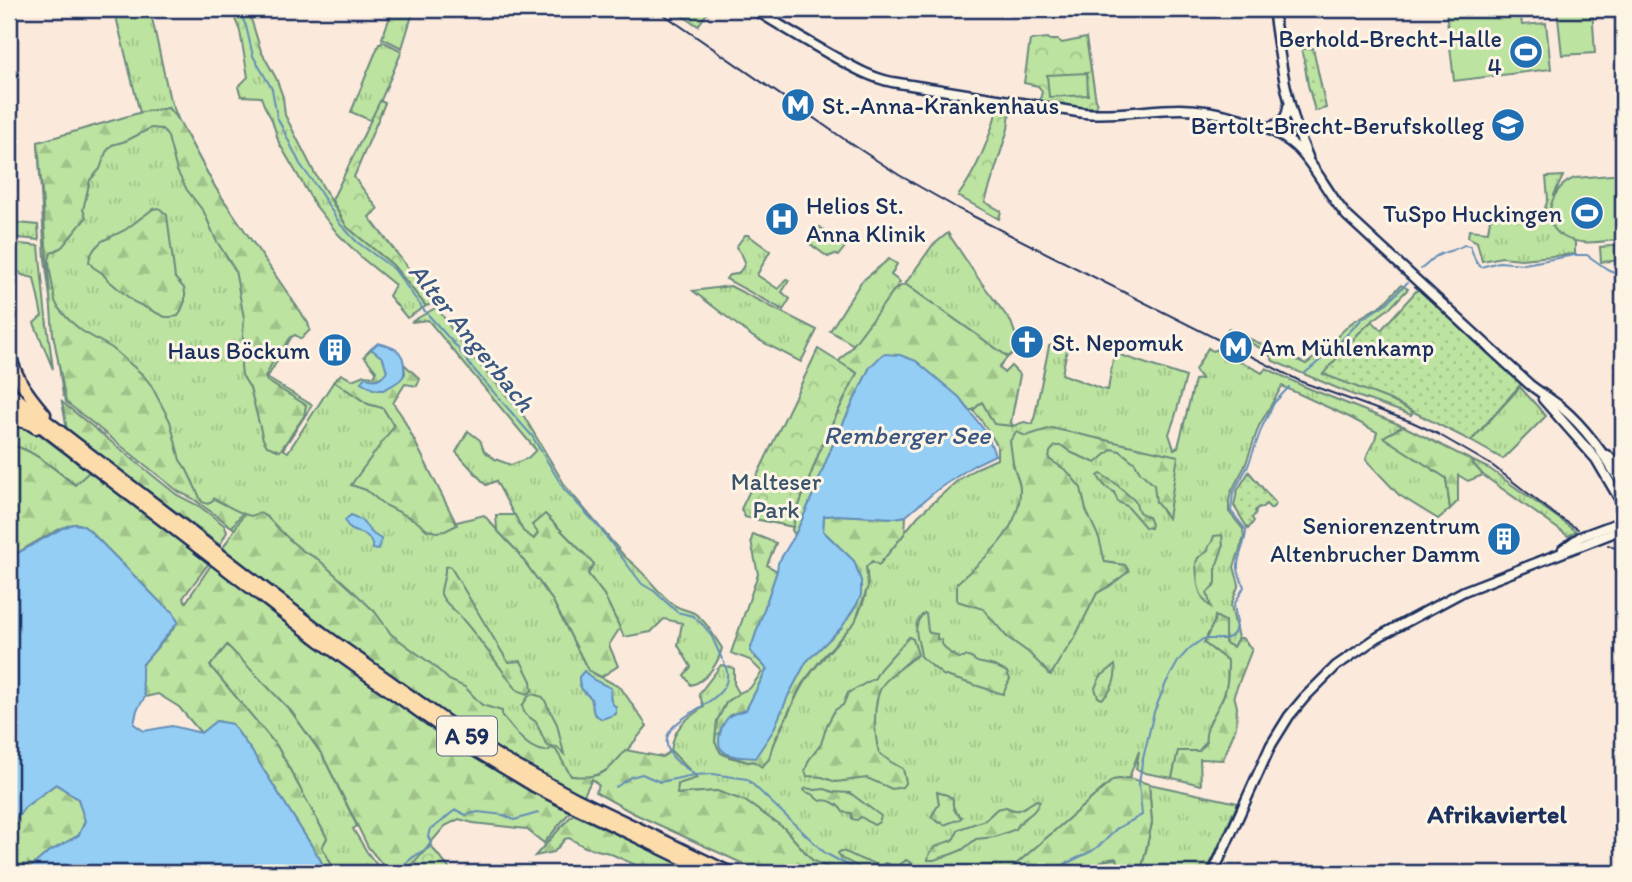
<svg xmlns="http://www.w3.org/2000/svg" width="1632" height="882" font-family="Itim,sans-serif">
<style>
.grass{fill:url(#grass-tufts);stroke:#6c897e;stroke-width:2}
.forest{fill:url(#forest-firs);stroke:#6c897e;stroke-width:2}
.park{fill:url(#park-crowns);stroke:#6c897e;stroke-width:2}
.garden{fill:url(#garden-dots);stroke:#6c897e;stroke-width:2}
.pitch{fill:#bce39f;stroke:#6c897e;stroke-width:2}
.water{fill:#95cef4;stroke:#648eb8;stroke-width:2}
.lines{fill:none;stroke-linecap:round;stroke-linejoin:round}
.stream{stroke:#648eb8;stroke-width:2}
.secondary-casing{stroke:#1b2f5e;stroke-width:13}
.motorway-casing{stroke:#1b2f5e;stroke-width:15}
.secondary{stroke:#fcf5e5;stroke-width:8}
.motorway{stroke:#fddcac;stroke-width:10}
.tram{stroke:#1b2f5e;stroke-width:2}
.labels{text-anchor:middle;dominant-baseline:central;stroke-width:6;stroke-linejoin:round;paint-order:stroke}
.shield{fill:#fcf5e5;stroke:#5e6a86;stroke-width:2}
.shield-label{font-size:23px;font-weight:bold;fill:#1b2f5e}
.poi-label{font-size:24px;fill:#1b2f5e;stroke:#fcf5e5;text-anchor:end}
.park-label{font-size:24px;fill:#3b536b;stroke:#fcf5e5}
.water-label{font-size:26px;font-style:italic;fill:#3a5784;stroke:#fcf5e5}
.neighbourhood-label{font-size:26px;font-weight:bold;fill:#1b2f5e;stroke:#fcf5e5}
</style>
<defs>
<pattern id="grass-tufts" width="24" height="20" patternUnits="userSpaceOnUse" patternTransform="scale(1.75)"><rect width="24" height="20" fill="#bce39f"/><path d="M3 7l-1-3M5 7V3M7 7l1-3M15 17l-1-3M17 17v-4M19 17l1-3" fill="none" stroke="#a1c38b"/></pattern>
<pattern id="forest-firs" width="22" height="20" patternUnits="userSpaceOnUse" patternTransform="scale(1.75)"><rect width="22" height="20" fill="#bce39f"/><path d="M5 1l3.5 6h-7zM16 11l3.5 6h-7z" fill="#a1c38b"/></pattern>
<pattern id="park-crowns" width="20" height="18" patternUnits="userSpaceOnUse" patternTransform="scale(1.75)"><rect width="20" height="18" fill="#bce39f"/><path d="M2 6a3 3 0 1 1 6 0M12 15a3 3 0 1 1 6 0" fill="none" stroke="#a1c38b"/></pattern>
<pattern id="garden-dots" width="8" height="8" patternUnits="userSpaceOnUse" patternTransform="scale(1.75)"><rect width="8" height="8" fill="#bce39f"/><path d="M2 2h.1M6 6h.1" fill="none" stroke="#a1c38b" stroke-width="1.8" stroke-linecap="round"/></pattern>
</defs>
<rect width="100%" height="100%" fill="#fbeadc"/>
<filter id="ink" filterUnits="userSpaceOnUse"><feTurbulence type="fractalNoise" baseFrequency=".0143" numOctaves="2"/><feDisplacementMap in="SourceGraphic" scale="14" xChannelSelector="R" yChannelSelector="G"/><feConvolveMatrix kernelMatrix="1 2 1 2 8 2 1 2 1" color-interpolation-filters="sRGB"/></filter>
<g filter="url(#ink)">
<g class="grass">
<path d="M114,9h36l19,87 10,25 36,66 86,134 -34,57 45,27 -29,44 5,3 46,-71 34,23 15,4 11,18 47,100 43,-11 13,15 19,20 37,51 35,69 33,18 26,38c-19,22 -40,59 -74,50 -11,-2 -32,-20 -43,-26l-342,-256 -125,-98 -18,-137 -7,-117 127,-29 3,-5 -28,5z"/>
<path d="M231,9h17l13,42 15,27 7,19 2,18 29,57 33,55 46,38 33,41 -19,12 -18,-22 6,-11 -32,-26 -25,-25 -23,-29 -36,-62 -7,-23 -8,-15 -3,-8 -20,-1 -3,-9 10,-10 -8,-46z"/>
<path d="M393,9h21l-12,39 -20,-10z"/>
<path d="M382,41l20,10 -30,70 -21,-9 28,-68h2z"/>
<path d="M1563,176l-9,19 8,40 13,6v13l-54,5 -19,-2 -20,4 -5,-19 -9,-5 1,-7 19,2 2,-13 8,-3 46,-5 4,-12 -2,-22z"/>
<path d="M9,222l29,3 1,15 -30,-3z"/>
<path d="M820,227l25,20 -7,9 -3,-2 -7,3 -18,-13z"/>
<path d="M948,233l30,45 33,44 9,25 -12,10 -103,-73 27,-38z"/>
<path d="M745,235h3l22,16 -13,24 21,14 8,-10 3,2 -7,11 8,7 -7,11 -57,-31 3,-4c9,0 13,-4 16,-13l-3,-7 -6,-8z"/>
<path d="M20,244l19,2 6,63 8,60 -19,-46 8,-7 -8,-38 -12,-3 -13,-15z"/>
<path d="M889,259l8,5 -6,11 9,7 -46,63 -24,-14 31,-49z"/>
<path d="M1401,285l7,4 -17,18 -19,14 -14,13 30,65 25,13 -2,3 -60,-21 -78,-33 -5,-9 -41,-21 1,-2 78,35 12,-9 33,-32 32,-19z"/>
<path d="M730,286l87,44 -16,32 -48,-25 -60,-46z"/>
<path d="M437,307l23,35 62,71 44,74 59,70c17,12 29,31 44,44 9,9 15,7 25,12 12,7 20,24 28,35 -3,14 -16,34 -31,37l-7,-10 7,-8 -13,-22 4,-22 -18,-4 -13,13 -27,5 -20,-42 -16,-21 6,-10 -48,-49 -8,18 -4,6 -11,-7 -27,-51 -10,4 -30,-33 12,-21 12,9 4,11 11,8 16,6 17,-7 8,-8 -108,-130 -17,2z"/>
<path d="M1069,340l-7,34 40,15 6,1 6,-37 72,24 -11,40 -6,17 5,15 4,-2 17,-67 6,-1 -6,-9 13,-22 5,3 5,-2 44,24 4,-5 37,18 100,40 -19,11 62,41 4,31 -12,10 -39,-24 -33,-35c2,-14 9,-14 11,-28l-28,-15 -67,-31 -23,40 -14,40 -14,26 -2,9v11l14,17 1,8 -10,30 5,17 -8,21 7,33 -5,9 -8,-4v-22l-11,1 -10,21 24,18c0,7 0,15 -1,23 -4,18 -16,52 -28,67l-21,1 -6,26 -27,-5 -9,-4 3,-18 -10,27 -16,2 -107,93h-168l-26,-13 -28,-32 -67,-37 -41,3 2,-10 18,-7 -25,-26c3,-24 13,-31 33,-44l-5,-13 22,-29 13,3v16l5,9 -13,10 -9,18 -2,21 6,11 8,4 19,5 21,-3c5,-18 13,-32 21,-49 5,-10 9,-20 15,-29 24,-36 71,-65 61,-114l6,-6 7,3 39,-48 39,-35 20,-13 20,-9v-14l-16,-25 -8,-10 9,-8 5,8 26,16 11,-4 9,2 16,-78z"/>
<path d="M1520,387l26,29 -43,43 -32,-18z"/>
<path d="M9,420l26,11 54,41 -13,13c-18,-13 -45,-38 -67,-40z"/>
<path d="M1469,459l21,10 86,62 -8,5 -85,-61z"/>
<path d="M227,644l64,67 32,45 34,70 -4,3 14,23 16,21h-47l-14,-26 5,-9 -50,-92 -67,-80z"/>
<path d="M1149,784l89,19 -32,70h-122c29,-18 25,-17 58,-6l10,-44z"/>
</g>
<g class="forest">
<path d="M168,108l11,13 36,66 93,136 2,7 -9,9 -6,-4 -4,2 -18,24 -8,16 2,4 39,24 -2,11 -24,35 -13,-5 -4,-7 -13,-51 -8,-13 -1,-9 3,-48 -9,-48 -19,-30 -12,-28 -17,-22 -10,-19 -9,-34 -6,-8 -11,-1 -25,13 -14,4 -6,7 -6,17 -10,11 -7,30 2,4 1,4 -24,29 -11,6 -2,7 1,11 5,30 4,8 10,11 13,11 30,17 31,27 8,10 19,36 10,39 7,10 15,32 6,2 6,-5c9,4 18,10 28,14l-10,14 -40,-29 -13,-6 -113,-90 -13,-68 -15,-192 104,-30z"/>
<path d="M159,208l8,7 8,63 9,10 1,5v8l-5,12 -2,3 -6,1h-7l-31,-15 -26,-22 -6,-7 -9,-6 -4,-5 1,-6 5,-8 7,-7 23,-11 28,-21z"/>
<path d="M905,284l103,73 -9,10 5,6 7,-7 9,9 -9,47 2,4 -19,-2c-5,-7 -7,-14 -12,-22l-9,8h-4l-10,-13 -89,-30 -39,82 -22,55 -14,31 -3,-5 3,-14 28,-74 34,-69 -19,-11 12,-13 45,-60z"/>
<path d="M371,349l12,9 4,13 -4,5 -11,5 6,9c11,0 19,-9 27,-16l-1,-10 16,15 -3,7 -12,-2 -12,19 9,13 55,109 -12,6 -8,1 -10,-2 -12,-10 -32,-16 -17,-14 -15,-5 43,-59 -11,-18 -15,-4 -34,-23 7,-7 11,6 12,-5 11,1 1,-5 -12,-15z"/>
<path d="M62,402l115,93 22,11 25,19 3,7 -7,13 -153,-115z"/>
<path d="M1403,426l66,33 14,16 -15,6 -10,-6v26l-8,8 -4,-31 -63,-41z"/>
<path d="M1051,428l127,28 -10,62 -12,-16 -2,-17 -14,-13 -5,-9 -15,-12 -8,-2 -16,14 -24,-10 -10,-7h-7l-5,6 -1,7 18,12 14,17 5,22 13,28 6,24 20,3 4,6 -19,15 -13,7 -22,44 -16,24 -8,14 -3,-1 -3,-5 -17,-17 -21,-15 -24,-28 -26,-8v-18c28,-25 64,-52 63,-94 0,-9 -6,-17 -7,-26 -1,-7 -2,-15 -3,-22l6,-9 10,4z"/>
<path d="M9,445c22,2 49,27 66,40l14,-13 120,91 -26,35 3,4 25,-37 221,164 66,43 72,40 -26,31 -18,-14 -53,-6 -14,-4 -14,7 -40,47h-11l-12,-9 -14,-17 -45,-91 -32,-45 -64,-66 -17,21 67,80 50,92 -5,9 14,26h-10l-6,-14 -67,-106 -21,-29 -16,-3 -15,12 -22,-26 -21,-13 -13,3 -3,-14v-18l32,-37 -1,-16 -13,-10 -71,-72c-5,-4 -9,-7 -15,-6 -15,2 -51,26 -65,34z"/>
<path d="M1101,474l14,9 20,18 4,11 9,5 3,7 -1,4 -5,-1 -18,-21 -9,-4 -4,-10c-7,-3 -12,-8 -16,-16z"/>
<path d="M260,513l7,4 24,24 12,10 15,8 35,32 22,21 16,22 43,32 15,14 16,7 17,18 20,6v5c13,14 25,35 45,35l5,-3 4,2 15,26c32,3 35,-3 55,-26l36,7 9,-6 26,27 -19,6 -1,10 40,-3 28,10 39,27 28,32 26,13h-75l-130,-60 -38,-21 4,-6 -7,-7 -9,18c-36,-19 -72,-39 -107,-61 -89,-56 -171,-124 -253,-188l21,-34 7,2z"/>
<path d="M545,514l49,50 -6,10 16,21 16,33 -11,17 9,21 -17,11 -13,-7 -35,-69 -37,-51 -19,-20 -1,-15h19l8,16 11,8 4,-6 -6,-8z"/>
<path d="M837,515l58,3 11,-2 -1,17 -26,32 -7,-4 -6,6 2,19 -13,36 -32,35 -21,27 -29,60 -4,15 -7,8 -9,-6 -5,1 -27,-9 -6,-11 2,-21 9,-18 13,-10 11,-5 12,-16 -12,-12 -19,-7 27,-79 -7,-33 2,-7 23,9 -9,22 10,6 -27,80 17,18 -21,41 -16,5 -11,18 70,-39 17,-32 36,-35 19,-46 -7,-20 -31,-30 1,-15z"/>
<path d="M1222,535l1,12 -7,20v16l-9,10 4,14c-14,-10 -14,-28 -15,-44l2,-5 10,-7 1,-5 3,-4 2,-6z"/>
<path d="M450,566l58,96 13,-1 10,20 1,10 -5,3 -10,-4c-19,-25 -37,-51 -58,-75 -5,-6 -16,-13 -18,-21 -1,-5 5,-18 4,-27z"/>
<path d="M924,613l2,1 2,17 2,2 7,1v5l5,1v4c4,5 10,13 18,14 9,1 1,-4 11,0 6,3 3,4 10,5 12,2 14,3 26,9l3,7 -7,15 -60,-19 -22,-18c-1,-17 -12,-29 3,-44z"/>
<path d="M1215,616l10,5v22l8,4 5,-9h4l10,11 -18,46 3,12 -1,20 -13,33 -23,-1 1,26 -29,-7 6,-27h21l7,-8c-3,-16 12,-33 18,-48 4,-11 4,-22 4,-34l-24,-18 10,-21z"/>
<path d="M909,637l4,2 5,16c-10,5 -14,11 -22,17 -4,4 -8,6 -12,11 -12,16 -10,51 -5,70l12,9 12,7 3,13 -4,5 -10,2 -25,-11 -31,4 -14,-5 -15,-1 -2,-5 4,-11 12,-16 6,-19 8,-15 8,-5 5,-12 27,-15 5,-9z"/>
<path d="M1115,665c2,12 -3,27 -13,34l-4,-2 -3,-9 5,-11z"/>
<path d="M532,694l11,3 14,27 7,30 -7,-7 -10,-1 -11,-24 -11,-8 -3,-8 6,-9z"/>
<path d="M1129,778l20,6 3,39 -10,44 -10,-3 -10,2 -7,-8 -10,2 -21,13h-78l107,-93z"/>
<path d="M56,784l22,15 7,22 -6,14 -32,18 -23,20h-15v-45l16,-21z"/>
<path d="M806,788l9,2 10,-1 8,3 17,1 31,23 -2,6 -5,3 -13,-8 -4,3 -5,-1 -1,-6 -8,-1c-4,-7 -14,-14 -23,-11l-4,-3 -2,-3 -8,-3 -2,-2z"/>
<path d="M937,792l10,3 6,4c-1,8 1,14 9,18l-2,2 -16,6 -2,-3 -2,1 -9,-6 8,-13z"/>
<path d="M1037,800l3,1c-6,16 -18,15 -24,28l-21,8 -19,2 -14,11 -10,4 -18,6h-6c1,-14 14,-16 25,-20l6,-11 26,-9 12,-11 9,-2c15,8 18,-1 31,-7z"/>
<path d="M573,814l127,59h-47l-44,-20 -24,-6 -16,-9 -4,1 -11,13 -19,4z"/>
<path d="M841,851c10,2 13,6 22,9 5,2 11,3 17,6l5,-3c8,3 14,4 21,-3l6,3c-3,2 -6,5 -9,7 -13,7 -34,4 -45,-3 -6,-3 -9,-6 -16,-8l-4,-6z"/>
</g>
<g class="park">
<path d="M672,9h38l-12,17z"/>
<path d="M1048,38l2,2h8l4,3 24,-5 11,69h-23l-34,-6 2,-10 -4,-5 -14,-3 6,-43z"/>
<path d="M380,101l5,2 -31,74 24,32 -9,8 66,86 -9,3 -33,-41 -46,-38 -15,-27z"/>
<path d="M1006,105l7,2v4l-3,1 -2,17 -23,73 16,9 -2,8 -41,-23c19,-26 31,-56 39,-86z"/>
<path d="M818,349l39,24 -34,69 -28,74 -2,11 -48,-10 -4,-8z"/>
<path d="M430,845l23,28h-48z"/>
</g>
<g class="garden">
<path d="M1313,48l13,60 -11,3 -7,-26 -6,-36z"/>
<path d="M1418,289l103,95 -50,57 -83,-42 -65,-25 35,-40 14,-13 9,9z"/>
<path d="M1249,472l27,32 -5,5 -5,-5 -4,4 -3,-1 -4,4 1,2 -4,5 2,3 -6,8 -14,-23 3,-15z"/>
</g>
<g class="pitch">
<path d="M1464,9h56l2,16 24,-2 5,46 -97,12 -8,-70z"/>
<path d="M1557,9h35l3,44 -33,2z"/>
<path d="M1087,73l1,22 -39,2 -2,-22z"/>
<path d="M1623,174v65c-19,2 -43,8 -61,-3 -24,-15 -9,-51 13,-58z"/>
<path d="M1623,245v15l-22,2 -1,-15z"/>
</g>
<g class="water">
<path d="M378,343c15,4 26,7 26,24 0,5 2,6 -2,11 -4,5 -13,9 -19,12l-10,-1 -12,-7 4,-5c9,5 16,3 22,-6l-4,-13 -12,-9z"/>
<path d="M883,354l17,1 16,6 43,36 28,37 8,21 -21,10 -37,25 -31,26 -11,2 -58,-3 -13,1 -1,15 31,30 7,20v14l-4,9 -15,23 -36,35 -17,32 -16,37 -18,27c-9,-1 -26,0 -33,-8 -7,-8 0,-28 8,-34 3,-3 12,-4 16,-6l21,-41 -17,-18 27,-80 1,-8 17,-28 14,-31 22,-55 39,-82z"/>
<path d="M351,515l10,5 12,14 8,5 -2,10 -2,1 -4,-1c-4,-25 -21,-8 -28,-29z"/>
<path d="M73,524l9,1 7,5 71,72 13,10 5,10 -36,43v18l3,14 -8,13 -3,14 10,7 28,-5 29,7 15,-12 16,3 21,29 67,106 6,14h-302l23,-20 32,-18 6,-14 -7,-22 -22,-15 -31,23 -16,21v-270l54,-30z"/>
<path d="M584,671l10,9 17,8c-1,7 -2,14 5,19v7l-14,5 -8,-5 -3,-16c-7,-5 -13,-11 -12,-21z"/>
</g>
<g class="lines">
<g class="stream">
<path d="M238,9l8,17 7,30 19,33 5,28 23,47 18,25 22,35 17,18 37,27 29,40 34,38 13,18 62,71 32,53 34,37 44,58 12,7 23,21 16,4 11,10 8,11 10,22"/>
<path d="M1421,269c6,-4 9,-8 14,-12 9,-6 20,-6 29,-12l6,1 6,16 5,5 18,-5 25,2 51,-9h12l20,14 16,7"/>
<path d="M1305,373l25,-21 32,-33 25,-16 20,-20"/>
<path d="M724,662c2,5 4,10 3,16 -2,30 -77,40 -57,75 5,10 17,14 24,22l19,-1 34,5 78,74 24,13 18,7"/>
<path d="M616,787l15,-10 11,-3 18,8 34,-7"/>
<path d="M397,873c7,-10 20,-20 32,-25l2,-5 -3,-7 2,-7c11,-4 16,-14 26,-19l10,5 12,-3 26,3 10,5 24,-7"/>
<path d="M1052,873l13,-9 27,-13 13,-10 11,-12 26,-14 -3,-32 3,-20 12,-51 12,-29 13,-23 11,-12 13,-9h21l6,-2 4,-4 3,-10 -3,-18 10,-18c-2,-7 -7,-15 -6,-22 1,-12 8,-23 8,-35l-15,-19 2,-18 15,-27 14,-39 12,-24 15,-16"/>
</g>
<g class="secondary-casing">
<g id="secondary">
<path d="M754,9c25,16 51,31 77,46 20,11 38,22 61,27l192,31c32,3 64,-4 96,-4 35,0 90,14 116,38 21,20 32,48 51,69l182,168c10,8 22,15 32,23 26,22 46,51 62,80"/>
<path d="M1273,9c7,51 14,101 35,148"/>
<path d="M1263,127c13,0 24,-6 25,-20"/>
<path d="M1543,399l53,60 27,46"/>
<path d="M1607,455l16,15"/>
<path d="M1563,549l17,-12 43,-16"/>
<path d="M1213,873l58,-128 18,-29 16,-19 31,-31 42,-29 86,-46 159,-62"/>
</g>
</g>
<g class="motorway-casing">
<g id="motorway">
<path d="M9,347c4,28 18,46 36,67"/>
<path d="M9,392l316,243 145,103 33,21 72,39 156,75"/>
<path d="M9,402l312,240 145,103 68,41 39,20 139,67"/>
<path d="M9,419l19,4 8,5"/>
</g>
</g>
<use href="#secondary" class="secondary"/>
<use href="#motorway" class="motorway"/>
<g class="tram">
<path d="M656,9l188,130 55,36 58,33 345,174 110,40 26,12 55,32 64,50 21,13"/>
<path d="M1608,545l15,6"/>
</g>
</g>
</g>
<defs>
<g id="stadium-disc" transform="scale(1.75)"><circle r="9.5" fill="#1f6fb2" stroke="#fcf5e5"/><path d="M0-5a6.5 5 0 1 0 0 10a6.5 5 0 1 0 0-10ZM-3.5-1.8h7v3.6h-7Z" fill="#fff"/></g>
<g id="metro-disc" transform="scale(1.75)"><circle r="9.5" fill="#1f6fb2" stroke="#fcf5e5"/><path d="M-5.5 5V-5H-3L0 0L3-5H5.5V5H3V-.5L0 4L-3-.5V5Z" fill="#fff"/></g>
<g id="school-disc" transform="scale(1.75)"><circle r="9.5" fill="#1f6fb2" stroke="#fcf5e5"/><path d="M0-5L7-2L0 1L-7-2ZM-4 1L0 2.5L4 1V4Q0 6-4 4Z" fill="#fff"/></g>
<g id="hospital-disc" transform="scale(1.75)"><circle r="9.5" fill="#1f6fb2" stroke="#fcf5e5"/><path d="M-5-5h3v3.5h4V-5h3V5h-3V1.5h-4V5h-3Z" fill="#fff"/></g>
<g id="church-disc" transform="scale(1.75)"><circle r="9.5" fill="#1f6fb2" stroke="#fcf5e5"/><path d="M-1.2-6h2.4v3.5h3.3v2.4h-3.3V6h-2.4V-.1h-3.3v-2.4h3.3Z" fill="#fff"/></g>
<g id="building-disc" transform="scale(1.75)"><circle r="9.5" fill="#1f6fb2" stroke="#fcf5e5"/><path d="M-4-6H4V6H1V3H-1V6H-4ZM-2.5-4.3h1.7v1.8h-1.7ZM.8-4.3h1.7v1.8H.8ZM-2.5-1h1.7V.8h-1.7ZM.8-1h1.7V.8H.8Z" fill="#fff"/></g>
</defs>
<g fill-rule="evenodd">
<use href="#stadium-disc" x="1526" y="52"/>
<use href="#metro-disc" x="798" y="105"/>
<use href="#school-disc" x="1508" y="125"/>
<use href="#stadium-disc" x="1587" y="213"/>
<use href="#hospital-disc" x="782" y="219"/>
<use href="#church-disc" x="1027" y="342"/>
<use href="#metro-disc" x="1236" y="347"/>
<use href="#building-disc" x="335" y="350"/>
<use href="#building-disc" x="1504" y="539"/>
</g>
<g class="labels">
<rect class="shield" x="437" y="716.5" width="60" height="39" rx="5"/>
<g class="shield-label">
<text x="467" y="736">A 59</text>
</g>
<g class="poi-label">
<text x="1502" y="38">Berhold-Brecht-Halle<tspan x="1502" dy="28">4</tspan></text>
<text x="822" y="105" text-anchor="start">St.-Anna-Krankenhaus</text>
<text x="1484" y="125">Bertolt-Brecht-Berufskolleg</text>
<text x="806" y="205" text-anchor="start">Helios St.<tspan x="806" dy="28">Anna Klinik</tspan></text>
<text x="1562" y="213">TuSpo Huckingen</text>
<text x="1052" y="342" text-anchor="start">St. Nepomuk</text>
<text x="1260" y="347" text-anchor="start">Am Mühlenkamp</text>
<text x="310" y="350">Haus Böckum</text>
<text x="1480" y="525">Seniorenzentrum<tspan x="1480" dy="28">Altenbrucher Damm</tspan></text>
</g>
<g class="park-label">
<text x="776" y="481">Malteser<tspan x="776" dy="28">Park</tspan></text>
</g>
<g class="water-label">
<text transform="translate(472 337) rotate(51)">Alter Angerbach</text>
<text x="907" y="435">Remberger See</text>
</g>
<g class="neighbourhood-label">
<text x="1497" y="814">Afrikaviertel</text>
</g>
</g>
<rect width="1632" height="882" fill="none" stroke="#fcf5e5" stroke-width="35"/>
<rect x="18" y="18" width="1597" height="847" fill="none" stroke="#1b2f5e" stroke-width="2.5" filter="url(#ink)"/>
</svg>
